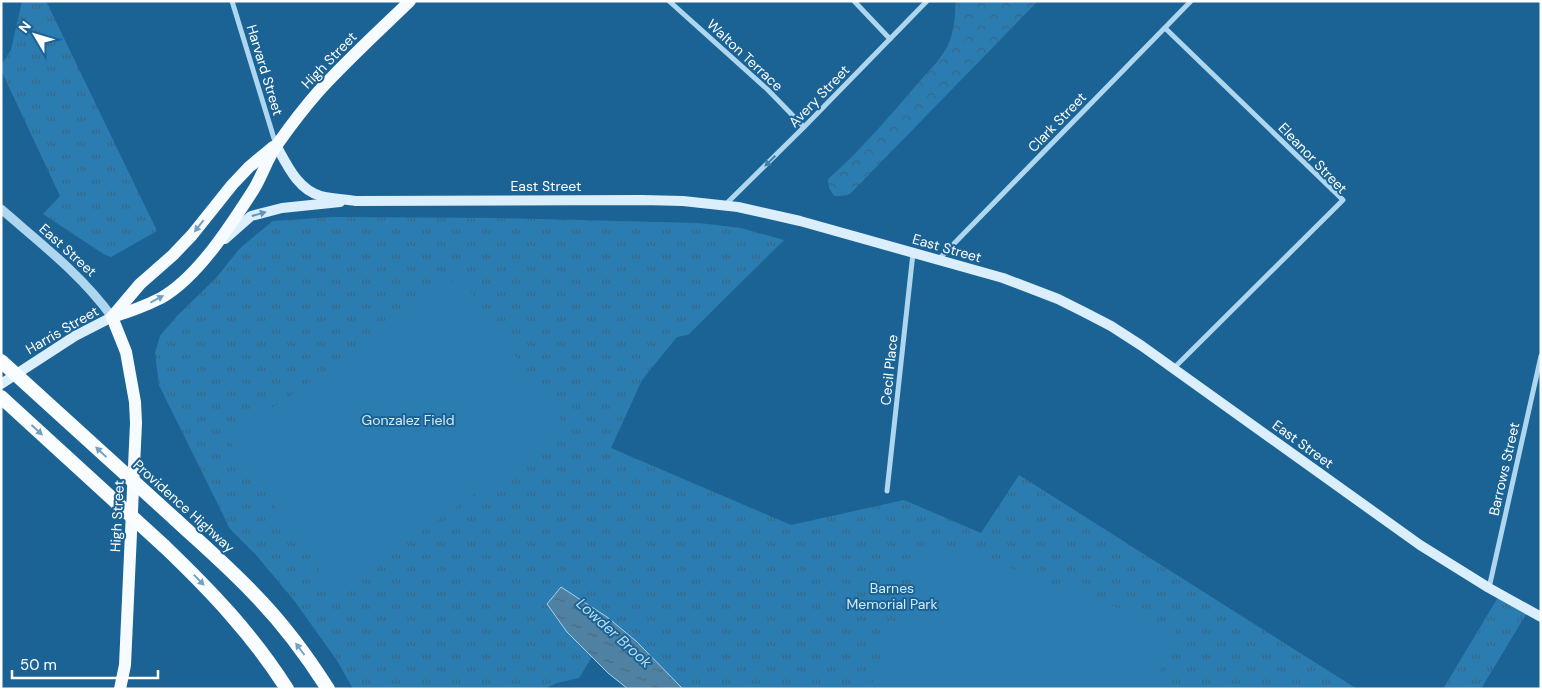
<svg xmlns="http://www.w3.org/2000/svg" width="1542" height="690" font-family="'DM Sans',sans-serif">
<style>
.grass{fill:url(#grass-tufts)}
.forest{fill:url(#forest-crowns)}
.garden{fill:#2b7db1}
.water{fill:url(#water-ripples);stroke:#a1d3f1}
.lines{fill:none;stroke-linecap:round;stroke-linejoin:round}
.minor{stroke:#aed6ef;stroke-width:5}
.tertiary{stroke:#aed6ef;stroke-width:9}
.secondary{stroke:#dbeefb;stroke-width:10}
.primary{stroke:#f6fbff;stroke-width:12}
.trunk{stroke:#fafdff;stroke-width:14}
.trunk-bridge{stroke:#fafdff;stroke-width:14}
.oneway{fill:#4080ac}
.oneway2{fill:#5e94b9}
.oneway3{fill:#73a0bf}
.oneway4{fill:#74a1bf}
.labels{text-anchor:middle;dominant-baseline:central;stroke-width:4;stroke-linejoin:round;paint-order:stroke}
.street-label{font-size:14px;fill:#fff;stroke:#1b6395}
.park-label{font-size:14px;fill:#d4ecfb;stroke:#1b6395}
.water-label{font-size:15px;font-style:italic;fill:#badff6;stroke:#1b6395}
</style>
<defs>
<pattern id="grass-tufts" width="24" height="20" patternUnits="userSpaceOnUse" patternTransform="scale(1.25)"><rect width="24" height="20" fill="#2b7db1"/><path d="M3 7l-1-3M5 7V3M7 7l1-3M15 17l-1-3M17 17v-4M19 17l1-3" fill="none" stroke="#3a6784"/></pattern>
<pattern id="forest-crowns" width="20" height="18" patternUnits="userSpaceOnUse" patternTransform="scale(1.25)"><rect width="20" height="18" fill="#2b7db1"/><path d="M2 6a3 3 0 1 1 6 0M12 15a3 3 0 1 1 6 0" fill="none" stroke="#3a6784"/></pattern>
<pattern id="water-ripples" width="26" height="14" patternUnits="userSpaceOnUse" patternTransform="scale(1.25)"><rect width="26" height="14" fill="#4f81a3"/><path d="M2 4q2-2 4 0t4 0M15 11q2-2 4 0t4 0" fill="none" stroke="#4e697c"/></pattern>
</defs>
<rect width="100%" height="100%" fill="#1b6395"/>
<g class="grass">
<path d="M22,1h24l111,230 -46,26 -6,-2 -62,-41 17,-18 -59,-126v-5l10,-15z"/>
<path d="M333,217l161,1 205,5 42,5 43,12 -96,95 -11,2 -35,43 -31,68 180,77 113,-25 77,33 38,-58 338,214h-682l-66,-60 -30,49 -22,5 -13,6h-191l-15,-27 -42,-59 -39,-47 -27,-27 -71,-144 -4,-32 5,-17 17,-20 39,-38 24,-30 33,-27z"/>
<path d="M1500,594l28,17 -47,78h-38z"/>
</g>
<path class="forest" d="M955,1h83l-188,193 -6,2h-10l-5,-8 -1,-9c33,-29 62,-63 90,-96 11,-12 27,-28 32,-43 4,-11 6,-28 5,-39z"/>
<g class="garden">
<path d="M460,276l107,153 -232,163 -107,-153z"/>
<path d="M927,537l249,93 -22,59h-284z"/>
</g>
<path class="water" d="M561,587l46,30 29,24 47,48h-55l-20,-16 -41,-41 -20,-28z"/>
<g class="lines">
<g class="minor">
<path d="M232,1l44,144"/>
<path d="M669,1l98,88 37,38"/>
<path d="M854,1l36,38"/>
<path d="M1165,28l178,172 -169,168"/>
<path d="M726,204l78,-77 123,-126"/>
<path d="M939,259l252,-258"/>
<path d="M887,491l26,-238"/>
<path d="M1489,588l52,-232"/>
</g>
<path class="tertiary" d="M1,209c39,34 80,65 111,108"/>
<g class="secondary">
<path d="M276,145c11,20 22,45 45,51 11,3 24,3 35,5l286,-1 41,1 55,6 62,14 203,57 55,21 26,13 27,14 31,20 278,199 69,43 52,29"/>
<path d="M225,239l26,-23 31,-8 58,-6"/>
<path d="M1,384l74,-48 37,-19"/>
</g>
<g class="primary">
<path d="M112,317c17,-5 33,-11 49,-19 37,-21 70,-73 93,-109 9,-15 14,-33 25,-47 12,-17 25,-34 39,-50 29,-32 61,-61 92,-91"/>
<path d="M112,317l14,35 9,50 1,21 -11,242 -5,24"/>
<path d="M112,317l28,-33 33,-29 19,-20 40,-50 17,-18 24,-20"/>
</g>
<g class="trunk">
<path d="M176,520c27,25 56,50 81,77 27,28 50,59 71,92"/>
<path d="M164,546c46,44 89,89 123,143"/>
</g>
<g class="trunk-bridge">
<path d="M1,361l175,159"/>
<path d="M1,397l163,149"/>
</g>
</g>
<defs><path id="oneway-solid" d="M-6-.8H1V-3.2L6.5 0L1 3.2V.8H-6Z" transform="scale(1.25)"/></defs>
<use class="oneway" href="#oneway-solid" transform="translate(770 161) rotate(135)"/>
<use class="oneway2" href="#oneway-solid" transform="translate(259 214) rotate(-16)"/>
<g class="oneway3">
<use href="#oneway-solid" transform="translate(199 226) rotate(128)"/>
<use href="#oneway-solid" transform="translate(157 299) rotate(-28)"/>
</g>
<g class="oneway4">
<use href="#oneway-solid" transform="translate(37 430) rotate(42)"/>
<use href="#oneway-solid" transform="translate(101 452) rotate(-137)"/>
<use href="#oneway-solid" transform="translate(199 580) rotate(46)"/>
<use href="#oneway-solid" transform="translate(300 649) rotate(-127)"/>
</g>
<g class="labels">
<g class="street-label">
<text transform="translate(745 55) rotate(43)">Walton Terrace</text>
<text transform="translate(329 60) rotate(-46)">High Street</text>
<text transform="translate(265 70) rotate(73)">Harvard Street</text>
<text transform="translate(819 96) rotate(-46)">Avery Street</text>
<text transform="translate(1057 122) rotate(-46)">Clark Street</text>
<text transform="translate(1313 158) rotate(46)">Eleanor Street</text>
<text x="546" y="186">East Street</text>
<text transform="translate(947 248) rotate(16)">East Street</text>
<text transform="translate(68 250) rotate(42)">East Street</text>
<text transform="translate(62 330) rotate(-30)">Harris Street</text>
<text transform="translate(889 370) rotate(-84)">Cecil Place</text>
<text transform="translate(1303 444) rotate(36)">East Street</text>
<text transform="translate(1504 469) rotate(-77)">Barrows Street</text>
<text transform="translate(184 506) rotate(42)">Providence Highway</text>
<text transform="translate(117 516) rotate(-87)">High Street</text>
</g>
<g class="park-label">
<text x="408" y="420">Gonzalez Field</text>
<text x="892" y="588">Barnes<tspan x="892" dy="16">Memorial Park</tspan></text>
</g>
<g class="water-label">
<text transform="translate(614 633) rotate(42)">Lowder Brook</text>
</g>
</g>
<rect width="1542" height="690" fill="none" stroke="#ffffff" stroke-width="5"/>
<g transform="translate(35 35) rotate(308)" stroke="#1b6395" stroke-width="4" paint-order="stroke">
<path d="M0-4L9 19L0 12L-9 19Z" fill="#ffffff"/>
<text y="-8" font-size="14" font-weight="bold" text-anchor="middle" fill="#ffffff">N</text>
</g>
<path d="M12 670v8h146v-8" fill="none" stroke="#ffffff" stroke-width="2.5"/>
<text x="20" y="670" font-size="15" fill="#ffffff" stroke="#1b6395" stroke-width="4" paint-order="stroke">50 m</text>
</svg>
